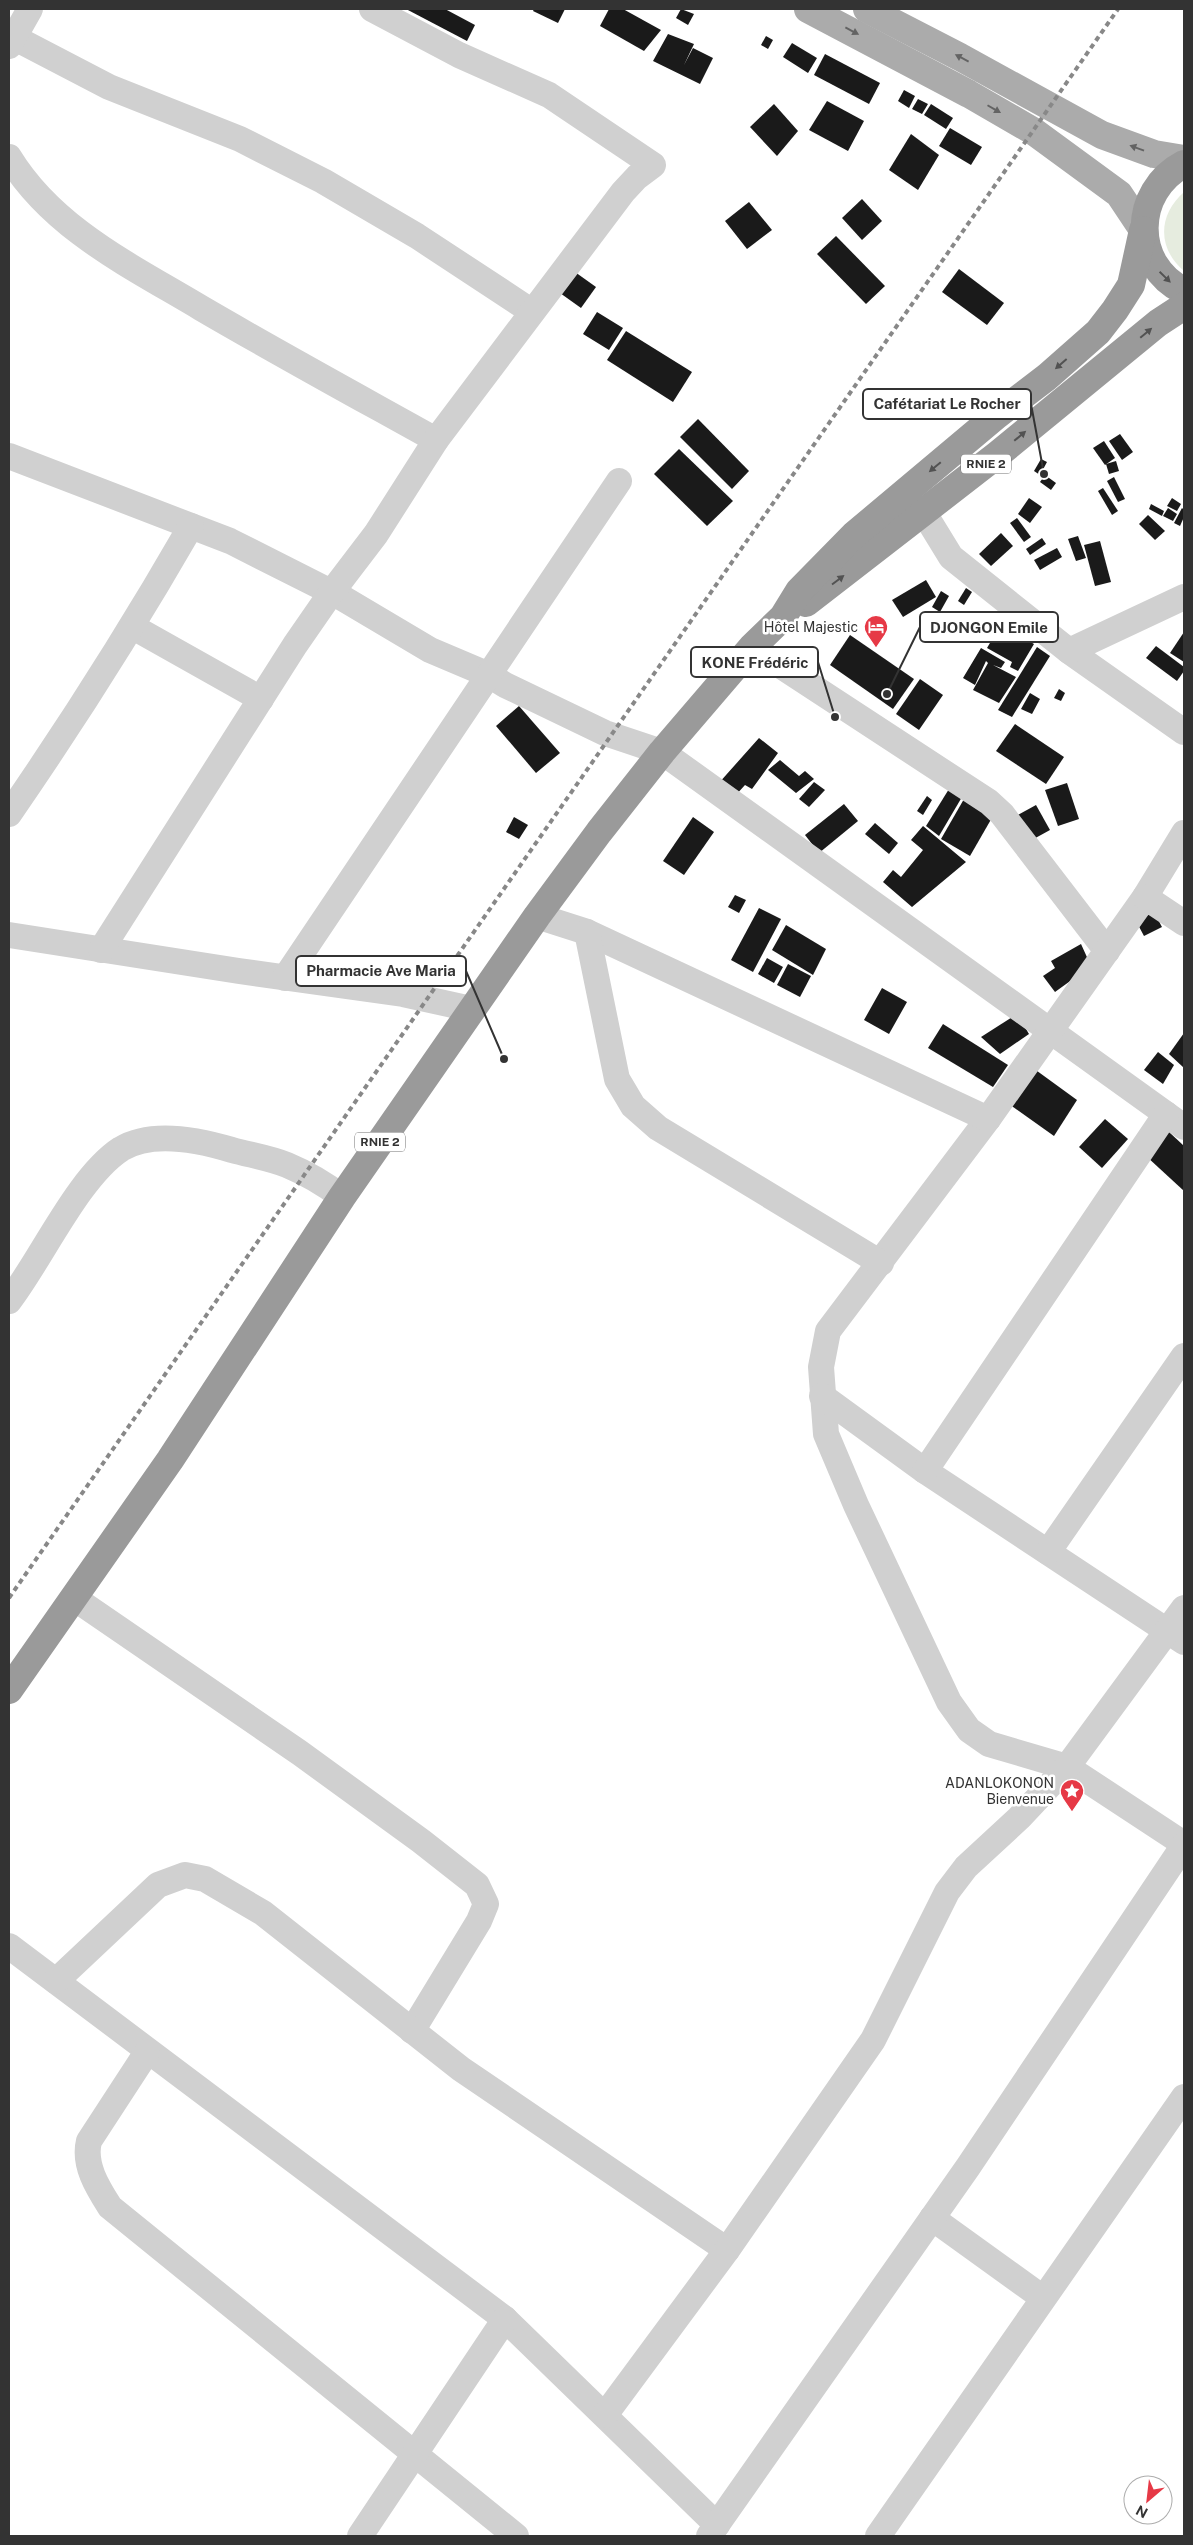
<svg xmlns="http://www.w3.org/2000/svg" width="1193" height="2545" font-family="'Public Sans',sans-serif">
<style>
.grass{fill:#e6ecdf}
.building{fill:#1a1a1a}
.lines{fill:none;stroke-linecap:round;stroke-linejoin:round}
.minor{stroke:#d0d0d0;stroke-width:26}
.major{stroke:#ababab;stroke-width:28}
.highway{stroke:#9a9a9a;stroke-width:28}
.rail{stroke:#888;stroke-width:4;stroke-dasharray:5 4;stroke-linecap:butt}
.oneway{fill:#636363}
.oneway2{fill:#525252}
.labels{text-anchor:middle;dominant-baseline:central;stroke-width:5;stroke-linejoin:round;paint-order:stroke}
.shield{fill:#fff;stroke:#707070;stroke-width:1}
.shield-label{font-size:12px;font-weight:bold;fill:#333}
.poi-label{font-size:14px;fill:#333;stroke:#fff;text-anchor:end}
.leader{fill:none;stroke:#333;stroke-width:2}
.callout-dot{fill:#333;stroke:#fff;stroke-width:2}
.callout{fill:#fff;stroke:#333;stroke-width:2}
.callout-label{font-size:15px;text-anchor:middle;font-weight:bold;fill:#333}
</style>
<rect width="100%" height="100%" fill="#fff"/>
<path class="grass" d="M1184,192v-1v80c-27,-23 -26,-56 0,-79z"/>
<g class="building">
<path d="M406,9h39l30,16 -8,16z"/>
<path d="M534,9h31l-7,14 -25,-12z"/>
<path d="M609,9h14l38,21 -17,21 -44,-25z"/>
<path d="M681,9l13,5 -6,11 -12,-7z"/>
<path d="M668,34l26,10 -10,21 9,-17 20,10 -13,26 -47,-23z"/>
<path d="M766,36l7,4 -5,9 -7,-4z"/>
<path d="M792,43l25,15 -9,15 -25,-16z"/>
<path d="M825,54l55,29 -11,21 -55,-29z"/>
<path d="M904,90l11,6 -6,12 -11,-7z"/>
<path d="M918,99l10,5 -6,10 -10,-5z"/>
<path d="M827,101l37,20 -16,30 -39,-21z"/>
<path d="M774,104l24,27 -21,25 -27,-29z"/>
<path d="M931,104l22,14 -7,11 -22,-14z"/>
<path d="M950,128l32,19 -11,18 -32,-19z"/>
<path d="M911,134l28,21 -21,35 -29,-20z"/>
<path d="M862,199l20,22 -20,19 -20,-22z"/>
<path d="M749,202l23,28 -25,19 -22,-28z"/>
<path d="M836,236l49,50 -19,18 -49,-50z"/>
<path d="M959,269l45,34 -17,22 -45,-33z"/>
<path d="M575,272l21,15 -15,21 -21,-15z"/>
<path d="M597,312l26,16 -14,22 -26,-16z"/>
<path d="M626,331l66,41 -19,30 -66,-42z"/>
<path d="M698,419l51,52 -17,18 -52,-52z"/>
<path d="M1120,434l13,18 -11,8 -13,-19z"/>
<path d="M1104,441l11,17 -10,7 -12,-17z"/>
<path d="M679,449l54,52 -26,25 -53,-52z"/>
<path d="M1041,459l6,3 -7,13 -6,-4z"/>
<path d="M1116,461l3,10 -10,3 -3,-10z"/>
<path d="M1045,475l11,8 -5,7 -11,-8z"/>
<path d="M1114,477l11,22 -7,3 -11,-21z"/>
<path d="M1103,488l15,23 -6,4 -14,-24z"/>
<path d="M1029,498l13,9 -12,16 -12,-9z"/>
<path d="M1172,498l9,6 -4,7 -10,-5z"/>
<path d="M1151,504l13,7 -2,5 -13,-7z"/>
<path d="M1168,508l9,6 -4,7 -10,-5z"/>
<path d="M1182,508l2,2v7l-4,9 -6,-3z"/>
<path d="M1148,515l17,16 -10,9 -16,-16z"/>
<path d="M1017,518l14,19 -7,5 -14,-19z"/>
<path d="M1001,533l12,13 -22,20 -12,-12z"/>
<path d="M1078,536l8,22 -10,3 -8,-22z"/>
<path d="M1042,538l4,6 -16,11 -4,-6z"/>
<path d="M1100,541l11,41 -16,4 -11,-41z"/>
<path d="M1057,548l5,9 -22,13 -6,-10z"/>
<path d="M926,580l10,17 -33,20 -11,-17z"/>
<path d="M966,588l6,4 -8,13 -6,-4z"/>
<path d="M941,591l8,5 -9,16 -8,-5z"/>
<path d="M943,612l15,10 -12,17 -14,-10z"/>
<path d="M997,631l12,7 4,-6 21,12 -16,27 -8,-4 2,-5 -25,-14z"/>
<path d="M1184,632v30l-14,-9z"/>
<path d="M850,635l64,44 -21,30 -63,-44z"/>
<path d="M1156,646l28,21v4l-7,10 -31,-23z"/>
<path d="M1037,647l13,9 -38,61 -14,-7z"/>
<path d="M981,648l24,14 -4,6 -8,-3 23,12 -17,26 -26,-13 15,-27 -2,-2 -11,24 -12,-7z"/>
<path d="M920,679l23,16 -24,35 -23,-16z"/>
<path d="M1059,689l6,4 -4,8 -7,-3z"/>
<path d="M1030,693l10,6 -8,15 -11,-5z"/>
<path d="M519,706l41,47 -24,20 -40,-47z"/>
<path d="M1015,724l49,33 -18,27 -50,-33z"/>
<path d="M759,738l19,15 -26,36 -7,-4 -10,11 -17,-12z"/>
<path d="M780,760l19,16 6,-5 9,8 -18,14 -28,-23z"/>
<path d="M814,782l11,8 -16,17 -10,-8z"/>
<path d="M1067,783l12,36 -21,7 -13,-36z"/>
<path d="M949,789l13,8 -23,39 -13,-10z"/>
<path d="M927,796l5,4 -9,15 -6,-4z"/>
<path d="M964,799l29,17 -23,40 -29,-17z"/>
<path d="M844,804l14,17 -39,32 -14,-18z"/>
<path d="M1036,805l14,25 -20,11 -14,-25z"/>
<path d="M514,817l14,8 -9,14 -13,-7z"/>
<path d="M693,817l21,15 -30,43 -21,-14z"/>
<path d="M875,823l23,20 -9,11 -24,-20z"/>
<path d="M923,826l43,36 -54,45 -29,-25 10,-12 8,7 22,-27 -12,-10z"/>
<path d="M735,895l11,5 -7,13 -11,-6z"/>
<path d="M759,908l22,11 -28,53 -22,-12z"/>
<path d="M1154,912l8,15 -18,9 -8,-15z"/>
<path d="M786,925l40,24 -13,26 -41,-25z"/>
<path d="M1081,944l10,22 -36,26 -12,-16 12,-8 -4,-7z"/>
<path d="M767,958l16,9 -9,16 -16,-9z"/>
<path d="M788,964l23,12 -11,21 -23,-12z"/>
<path d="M882,988l25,14 -18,32 -25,-14z"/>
<path d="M1017,1014l12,20 -29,20 -19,-17z"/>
<path d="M943,1024l65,41 -15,22 -65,-39z"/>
<path d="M1184,1033v35l-15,-14z"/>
<path d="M1158,1052l16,13 -11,19 -19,-14z"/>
<path d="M1033,1068l44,32 -23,36 -45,-32z"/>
<path d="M1105,1119l23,20 -26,29 -23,-21z"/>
<path d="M1168,1131l16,15v45l-38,-35z"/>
</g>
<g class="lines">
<g class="minor">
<path d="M13,37l96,50 131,52 83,42 94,55 114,75"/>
<path d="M9,46l21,-37"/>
<path d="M9,157c44,72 122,109 192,151 77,45 156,88 235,132"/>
<path d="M9,456l221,85 109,55 91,54 59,25 16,10 100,48 57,19 522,375"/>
<path d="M924,513l27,44 118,94 115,81"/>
<path d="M133,627l128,72"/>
<path d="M752,647l237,155 13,12 105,137"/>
<path d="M1069,651l115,-54"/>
<path d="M9,814c65,-94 125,-189 182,-288"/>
<path d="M1184,833l-39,64 -157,222 -160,212 -7,36 5,67 30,71 93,197 20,28 20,14 78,23 117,77"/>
<path d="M1145,897l39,26"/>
<path d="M537,916l50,16 401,187"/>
<path d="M587,932l30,147 16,27 25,22 223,135"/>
<path d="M9,935l230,36 164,23 68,15"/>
<path d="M101,950l194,-305 36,-52 45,-59 60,-94 187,-248 14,-15 16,-12 -104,-70 -90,-40 -87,-46"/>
<path d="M285,978l334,-497"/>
<path d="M9,1301c33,-43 69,-124 112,-152 31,-19 78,-9 111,1 18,5 38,8 55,15 19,8 38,19 55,32"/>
<path d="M822,1396l103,75 259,171"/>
<path d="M925,1471l241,-357"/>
<path d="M1048,1552l136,-196"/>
<path d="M74,1598l226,155 121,88 56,44 9,19 -7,17 -67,110"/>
<path d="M9,1946l496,373 212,206"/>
<path d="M56,1981l102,-96 27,-10 20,4 58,34 198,156 266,181"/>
<path d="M147,2052l-58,89c-6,24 9,47 21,66l406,329"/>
<path d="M932,2218l111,80"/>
<path d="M605,2415l122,-165 146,-210 74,-148 19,-25 53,-49 48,-51 117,-159"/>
<path d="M360,2536l145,-217"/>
<path d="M709,2536l259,-369 216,-322"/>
<path d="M878,2536l306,-439"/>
</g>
<g class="major">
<path d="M808,9l161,85 64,37 86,63 24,36"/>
<path d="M867,9l93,48 142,78 52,19 30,5"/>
</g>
<g class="highway">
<path d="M1184,164c-52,27 -53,101 0,127"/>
<path d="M806,603l191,-148 161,-132 26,-17"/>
<path d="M9,1690l161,-230 172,-263 195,-281 62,-84 63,-80 90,-105 31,-30 16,-26 55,-56 143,-120 50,-38 51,-45 17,-22 16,-25 12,-55"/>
</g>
<path class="rail" d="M9,1598l1109,-1589"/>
</g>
<defs><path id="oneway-solid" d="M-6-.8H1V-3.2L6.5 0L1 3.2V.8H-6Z" transform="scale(1.25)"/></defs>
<g class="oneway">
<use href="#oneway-solid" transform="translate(852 31) rotate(28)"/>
<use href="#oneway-solid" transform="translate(962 58) rotate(-152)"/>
<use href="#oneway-solid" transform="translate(994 109) rotate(30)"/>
<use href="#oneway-solid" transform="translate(1137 148) rotate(-160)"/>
</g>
<g class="oneway2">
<use href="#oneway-solid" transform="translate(1165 277) rotate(44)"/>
<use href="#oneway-solid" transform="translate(1146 333) rotate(-40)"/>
<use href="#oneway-solid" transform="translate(1061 364) rotate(139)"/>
<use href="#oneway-solid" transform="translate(1020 436) rotate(-40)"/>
<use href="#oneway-solid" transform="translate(935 467) rotate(140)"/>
<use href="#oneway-solid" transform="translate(838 580) rotate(-37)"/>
</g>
<defs>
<g id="hotel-pin" transform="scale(1.25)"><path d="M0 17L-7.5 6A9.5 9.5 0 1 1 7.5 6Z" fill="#e63946" stroke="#fff"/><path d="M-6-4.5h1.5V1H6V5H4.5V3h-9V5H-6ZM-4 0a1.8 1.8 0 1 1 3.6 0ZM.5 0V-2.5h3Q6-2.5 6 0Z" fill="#fff"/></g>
<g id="sight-pin" transform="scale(1.25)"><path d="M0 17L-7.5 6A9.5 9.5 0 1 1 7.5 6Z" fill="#e63946" stroke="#fff"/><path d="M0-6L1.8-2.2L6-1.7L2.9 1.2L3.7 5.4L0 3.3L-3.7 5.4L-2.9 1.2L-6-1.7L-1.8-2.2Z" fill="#fff"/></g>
</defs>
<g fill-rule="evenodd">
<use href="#hotel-pin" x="876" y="627"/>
<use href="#sight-pin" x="1072" y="1791"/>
</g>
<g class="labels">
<g class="shield">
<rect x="961" y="454.5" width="50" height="19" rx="4"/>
<rect x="355" y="1132.5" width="50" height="19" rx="4"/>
</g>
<g class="shield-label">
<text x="986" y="464">RNIE 2</text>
<text x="380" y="1142">RNIE 2</text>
</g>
<g class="poi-label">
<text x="858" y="627">Hôtel Majestic</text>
<text x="1054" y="1783">ADANLOKONON<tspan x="1054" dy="16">Bienvenue</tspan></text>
</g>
</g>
<path class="leader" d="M1044 474L1031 404M887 694L920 627M835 717L818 662M504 1059L466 971"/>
<g class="callout-dot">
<circle cx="1044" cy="474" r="5"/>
<circle cx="887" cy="694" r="5"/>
<circle cx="835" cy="717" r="5"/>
<circle cx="504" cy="1059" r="5"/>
</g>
<g class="callout">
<rect x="863" y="389" width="168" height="30" rx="5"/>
<rect x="920" y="612" width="138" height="30" rx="5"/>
<rect x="691" y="647" width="127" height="30" rx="5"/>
<rect x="296" y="956" width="170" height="30" rx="5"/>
</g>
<g class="callout-label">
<text x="947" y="409">Cafétariat Le Rocher</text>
<text x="989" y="633">DJONGON Emile</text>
<text x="755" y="668">KONE Frédéric</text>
<text x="381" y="976">Pharmacie Ave Maria</text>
</g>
<rect width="1193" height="2545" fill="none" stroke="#333333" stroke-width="20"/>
<g transform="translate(1148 2500) rotate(208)"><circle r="24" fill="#ffffff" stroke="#adadad"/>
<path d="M0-4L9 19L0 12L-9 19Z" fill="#e63946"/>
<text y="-8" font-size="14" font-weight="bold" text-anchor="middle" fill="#333333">N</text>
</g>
</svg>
